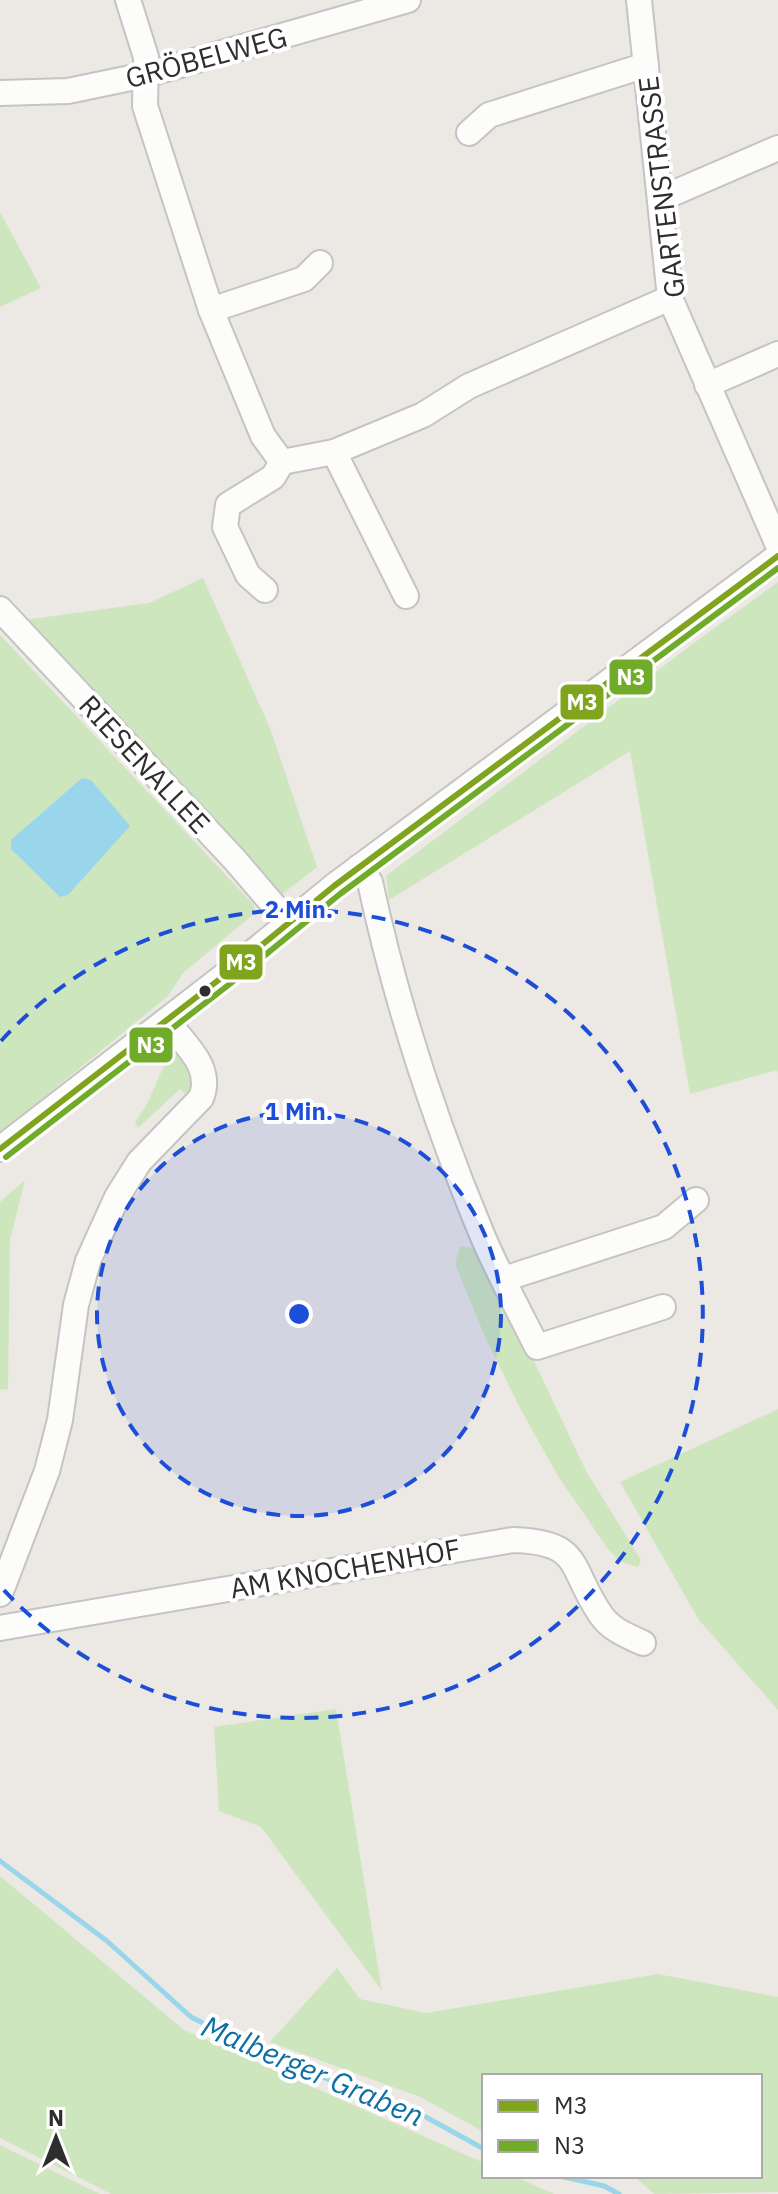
<svg xmlns="http://www.w3.org/2000/svg" width="778" height="2194" font-family="'IBM Plex Sans',sans-serif">
<style>
.green{fill:#cee6be}
.water{fill:#99d6ec}
.lines{fill:none;stroke-linecap:round;stroke-linejoin:round}
.stream{stroke:#99d6ec;stroke-width:5}
.minor-casing{stroke:#c5c4c5;stroke-width:28}
.minor{stroke:#fcfcfb;stroke-width:24}
.bus-1-casing{stroke:#fff;stroke-width:12}
.bus-2-casing{stroke:#fff;stroke-width:12}
.bus-1{stroke:#80a41d;stroke-width:6}
.bus-2{stroke:#70ac29;stroke-width:6}
.ring{fill:none;stroke:#1d4ed8;stroke-width:4;stroke-dasharray:14 10}
.bus-dot{fill:#2e2e2e;stroke:#fff;stroke-width:3}
.labels{text-anchor:middle;dominant-baseline:central;stroke-width:8;stroke-linejoin:round;paint-order:stroke}
.street-label{font-size:28px;fill:#2e2e2e;stroke:#fff}
.water-label{font-size:30px;font-style:italic;fill:#0d6fa3;stroke:#fff}
.centre{fill:#1d4ed8;stroke:#fff;stroke-width:4}
.ring-label{font-size:24px;text-anchor:middle;font-weight:bold;fill:#1d4ed8;stroke:#fff;stroke-width:8;stroke-linejoin:round;paint-order:stroke}
.line-badge{stroke:#fff;stroke-width:3}
.badge-label{font-size:22px;text-anchor:middle;font-weight:bold;fill:#fff}
</style>
<rect width="100%" height="100%" fill="#ece8e4"/>
<g class="green">
<path d="M0,212l41,76 -41,19z"/>
<path d="M203,578l67,150 47,139 -37,29 -256,-276 125,-17z"/>
<path d="M778,582v491l-1,-3 -87,24 -60,-343 -241,149 -3,-24 308,-233z"/>
<path d="M0,635l254,270 1,8 -72,60 -15,23 -168,137z"/>
<path d="M178,1047l18,21 -7,30 -9,-9 -42,39 -3,-6c20,-24 20,-49 43,-75z"/>
<path d="M25,1180l-15,60 -2,149 -8,1v-188z"/>
<path d="M460,1246l21,3 105,222 55,89 -3,7 -18,-6 -12,-12 -50,-73 -38,-68 -35,-71 -30,-73z"/>
<path d="M778,1409v301l-79,-90 -79,-138z"/>
<path d="M336,1709l46,282 -121,-164 -42,-16 -5,-84z"/>
<path d="M0,1876l184,154 300,133v13h30l40,18h-443l-111,-56z"/>
<path d="M337,1968l23,31 66,14 232,-39 120,23v195l-124,2 -18,-16 -8,-2h132v-100h-276v56l-64,-35 -150,-55z"/>
<path d="M0,2145l100,49h-100z"/>
</g>
<path class="water" d="M82,778l9,2 39,46 -62,69 -8,2 -49,-48v-9z"/>
<g class="lines">
<g class="stream">
<path d="M0,1861l107,80 84,76 90,45 134,49 69,38"/>
<path d="M560,2176l44,10 15,8"/>
</g>
<g class="minor-casing">
<g id="minor">
<path d="M128,0l18,57 -1,49 66,204 52,126 19,26 52,-10 89,-37 46,-29 201,-88"/>
<path d="M639,0l31,298 108,247"/>
<path d="M0,93l68,-2 77,-16 263,-75"/>
<path d="M469,133l20,-18 157,-50"/>
<path d="M660,199l118,-51"/>
<path d="M211,310l93,-31 16,-16"/>
<path d="M707,385l71,-31"/>
<path d="M334,452l72,144"/>
<path d="M265,590l-17,-15 -23,-48 3,-22 45,-28 9,-15"/>
<path d="M0,609l235,251 53,62"/>
<path d="M359,867l11,15c26,121 65,240 113,355 16,37 36,74 54,110l126,-40"/>
<path d="M0,1149l225,-174 109,-89 444,-330"/>
<path d="M504,1279l160,-52 32,-27"/>
<path d="M0,1594l47,-123 13,-51 16,-115 12,-44 29,-64 22,-35 62,-64c13,-31 -17,-54 -34,-77"/>
<path d="M0,1628l513,-88c71,2 55,28 88,75 10,15 27,21 42,28"/>
</g>
</g>
<use href="#minor" class="minor"/>
<g class="bus-1-casing">
<path id="bus-1" d="M0,1149l225,-174 109,-89 444,-330"/>
</g>
<g class="bus-2-casing">
<path id="bus-2" d="M6,1157l225,-174 109,-89 438,-326"/>
</g>
<use href="#bus-1" class="bus-1"/>
<use href="#bus-2" class="bus-2"/>
</g>
<circle cx="299" cy="1314" r="202" fill="#1d4ed8" fill-opacity=".12"/>
<g class="ring">
<circle cx="299" cy="1314" r="202"/>
<path d="M1 1041A404 404 0 1 1 1 1587"/>
</g>
<circle class="bus-dot" cx="205" cy="991" r="7"/>
<g class="labels">
<g class="street-label">
<text transform="translate(206 57) rotate(-15)">GRÖBELWEG</text>
<text transform="translate(661 187) rotate(-97)">GARTENSTRASSE</text>
<text transform="translate(145 764) rotate(47)">RIESENALLEE</text>
<text transform="translate(345 1568) rotate(-10)">AM KNOCHENHOF</text>
</g>
<g class="water-label">
<text transform="translate(313 2070) rotate(23)">Malberger Graben</text>
</g>
</g>
<circle cx="299" cy="1314" r="12" class="centre"/>
<g class="ring-label">
<text x="299" y="918">2 Min.</text>
<text x="299" y="1120">1 Min.</text>
</g>
<g class="line-badge">
<rect x="608" y="658" width="46" height="38" rx="8" fill="#70ac29"/>
<rect x="559" y="683" width="46" height="38" rx="8" fill="#80a41d"/>
<rect x="218" y="943" width="46" height="38" rx="8" fill="#80a41d"/>
<rect x="128" y="1026" width="46" height="38" rx="8" fill="#70ac29"/>
</g>
<g class="badge-label">
<text x="631" y="685">N3</text>
<text x="582" y="710">M3</text>
<text x="241" y="970">M3</text>
<text x="151" y="1053">N3</text>
</g>
<rect x="482" y="2074" width="280" height="104" fill="#ffffff" stroke="#ababab" stroke-width="2"/>
<rect x="498" y="2100" width="40" height="12" fill="#80a41d" stroke="#ababab" stroke-width="2"/>
<text x="554" y="2114" font-size="24" fill="#2e2e2e">M3</text>
<rect x="498" y="2140" width="40" height="12" fill="#70ac29" stroke="#ababab" stroke-width="2"/>
<text x="554" y="2154" font-size="24" fill="#2e2e2e">N3</text>
<g transform="translate(56 2138)" stroke="#ffffff" stroke-width="6" paint-order="stroke">
<path d="M0-6L14 30L0 20L-14 30Z" fill="#2e2e2e"/>
<text y="-12" font-size="22" font-weight="bold" text-anchor="middle" fill="#2e2e2e">N</text>
</g>
</svg>
